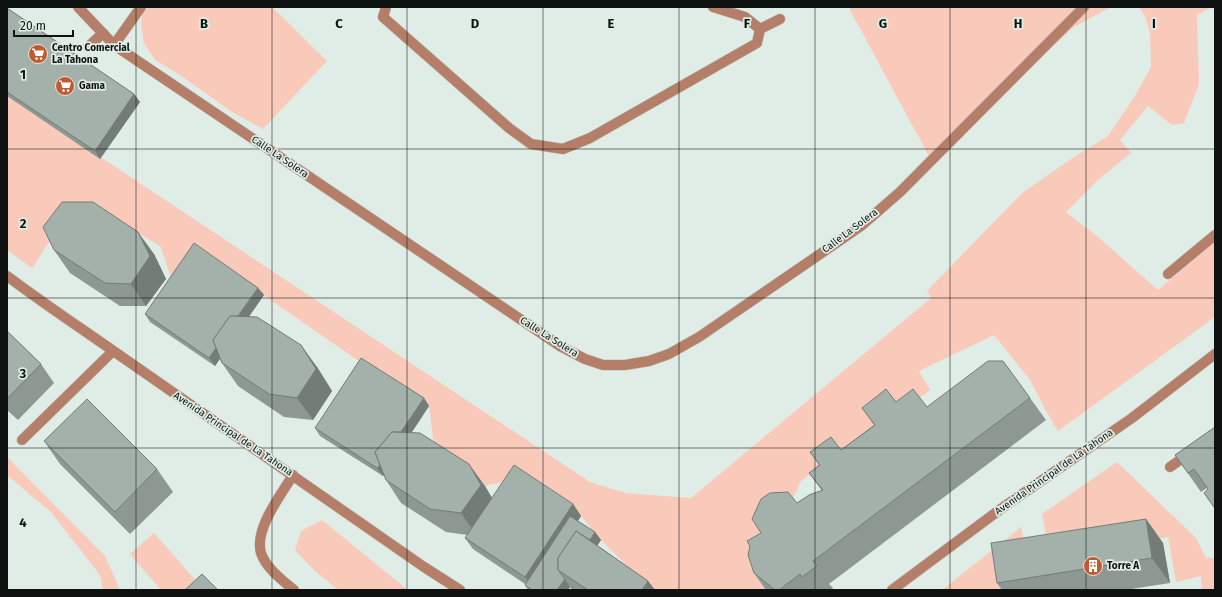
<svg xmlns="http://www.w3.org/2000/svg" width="1222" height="597" font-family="'Fira Sans',sans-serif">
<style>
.green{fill:#f9cab9}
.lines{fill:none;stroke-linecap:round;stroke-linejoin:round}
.lane-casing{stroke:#becac4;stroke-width:11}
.street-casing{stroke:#becac4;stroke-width:11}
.lane{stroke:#b57e69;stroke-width:10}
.street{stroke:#b57e69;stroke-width:10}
.wall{fill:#8d9892}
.shaded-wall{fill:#737c77}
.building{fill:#a4b1aa;stroke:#737c77}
.grid{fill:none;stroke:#0e1311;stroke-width:1;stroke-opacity:0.55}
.labels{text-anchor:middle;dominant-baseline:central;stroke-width:3.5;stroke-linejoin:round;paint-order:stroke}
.poi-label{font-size:10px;font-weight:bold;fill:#0e1311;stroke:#dfede6;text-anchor:start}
.street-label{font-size:10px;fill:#0e1311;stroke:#dfede6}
.grid-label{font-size:13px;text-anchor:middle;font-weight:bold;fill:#0e1311;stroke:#dfede6;stroke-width:3.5;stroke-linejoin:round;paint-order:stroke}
</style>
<rect width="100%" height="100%" fill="#dfede6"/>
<g class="green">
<path d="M148,7h124l55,54 -64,68 -31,-17 -52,-37 -25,-15 -11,-17 -3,-18 1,-11z"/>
<path d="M851,7h260l-37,20 -143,133 -81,-150z"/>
<path d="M1139,7h73l-15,8 2,69 -15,39 -12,2 -24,-19 -28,34 11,13 -32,26 -33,33 32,25 60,53 57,-48v75l-157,114 -8,-13 -20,-38 -36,-45 -75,36 11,19 -28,22 -51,31 -50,38 -16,34 -17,75h-117l-50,-50 -20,-24 -59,-39 -37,9 -50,-31 -6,-49 -60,-38 -169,-117 -29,26 -11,-31 -52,-31 -42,2 -34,51 -25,-18v-155l583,387 36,11 65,5 240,-200 -4,-7 95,-98 55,-38 31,-19 27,-40 16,-29 -1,-35 -5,-16z"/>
<path d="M7,457l98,99 15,34h-17l-3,-15 -49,-63 -44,-37z"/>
<path d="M1117,462l79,76 10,20h9v32h-13l-1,-14 -25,6 -8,-45 -118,19 -8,-42z"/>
<path d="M322,520l86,70h-70l-24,-20 -19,-20 6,-19z"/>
<path d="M1021,527l7,38 -17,25h-69z"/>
<path d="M154,533l45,51 -6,6h-32l-31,-36z"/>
</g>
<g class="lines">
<g class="lane-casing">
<g id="lane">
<path d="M88,47l15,-14"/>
<path d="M22,440l91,-89"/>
<path d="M1170,467l20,-14"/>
</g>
</g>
<g class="street-casing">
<g id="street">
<path d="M78,7l36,38 446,301 25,13 18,6h22l24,-4 20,-7 30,-17 162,-111 39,-34 184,-185"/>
<path d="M386,7l-3,10 126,111 22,16 32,5 27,-11 167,-95 3,-14 20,-10"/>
<path d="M713,7l32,10 15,12"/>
<path d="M114,45l27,-38"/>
<path d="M1168,274l47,-39"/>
<path d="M7,276c27,20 54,39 82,58 111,78 224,155 335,233l36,23"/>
<path d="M293,475c-12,20 -39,54 -32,78 5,15 21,27 33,37"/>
<path d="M892,590l110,-82 130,-90 83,-64"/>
</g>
</g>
<use href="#lane" class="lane"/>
<use href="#street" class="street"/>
</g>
<g class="wall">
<path d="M7,8l127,86 6,8 -40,57 -93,-63z"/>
<path d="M54,250l100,4 12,25 -20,27h-26l-50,-33z"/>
<path d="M258,288l6,7 -15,21 68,51 15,24 -19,29 -29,-3 -46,-31 -16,-23 -2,-5 -5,8 -65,-44 -5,-8z"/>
<path d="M7,331l34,33 13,19 -36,37 -11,-10z"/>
<path d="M424,398l5,8 -17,26 73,54 7,12 81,6 8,12 -3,5 17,11 6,8 -4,5 51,36 7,9h-83l-2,-3 -2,3h-40l-3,-5v-1l-52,-35 -8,-11 3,-3 -22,-3 -45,-29 -15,-23 -2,-5 -1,1 -63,-40 -5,-8z"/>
<path d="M1030,398l16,22 -217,164 4,4 -2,2h-65l-12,-17 7,-40 36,-30 25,-12 -13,-18 10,-8 -9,-13 31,-2 33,-25 -12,-17 34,-6 31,5z"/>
<path d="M1215,427v82l-11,-16 4,-3 -1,-2 -6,4 -26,-37z"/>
<path d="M44,441l113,28 16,23 -43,42 -70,-70z"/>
<path d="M1146,519l17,24 7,40 -45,7h-123l-5,-7z"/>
</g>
<g class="shaded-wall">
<path d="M134,94l6,8 -40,57 -5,-8z"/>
<path d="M138,232l16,22 12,25 -20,27 -15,-22z"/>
<path d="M258,288l6,7 -49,71 -6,-8z"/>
<path d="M301,345l16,22 15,24 -19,29 -16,-22z"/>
<path d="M424,398l5,8 -46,70 -6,-8z"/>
<path d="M469,464l16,22 12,21 -20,29 -16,-23z"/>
<path d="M573,504l8,12 -48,73 -8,-12z"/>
<path d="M1146,519l17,24 7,40 -18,-25z"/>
<path d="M595,532l6,8 -27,41 -7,-5z"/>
<path d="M565,579l5,8 -2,3h-11z"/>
<path d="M648,581l7,9h-13z"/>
</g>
<g class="building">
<path d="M7,8l127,86 -39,57 -88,-59z"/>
<path d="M62,202h31l45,30 12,24 -19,28 -26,-1 -51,-33 -11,-23z"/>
<path d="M194,243l64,45 -20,28h-8l-17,24 3,8 -7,10 -64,-44z"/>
<path d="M230,316l27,1 44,28 15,24 -19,29 -28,-4 -47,-31 -9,-23z"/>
<path d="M7,331l34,33 -34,35z"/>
<path d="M361,358l63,40 -23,34h-9l-17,20 5,13 -3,3 -62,-40z"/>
<path d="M988,361h15l27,37 -217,163 4,5 -15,11 -2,-3 -21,16h-4l-21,-17 -6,-18 2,-9 -3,-5 14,-8 -9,-14 9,-20 9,-6 18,-1 9,11 12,-8 14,-5 -14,-17 11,-8 -10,-13 21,-15 10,13 34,-25 -13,-17 24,-19 10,13 17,-13 14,18z"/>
<path d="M87,399l70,70 -42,43 -71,-71z"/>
<path d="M1215,427v80h-1l-10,-14 4,-4 -14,-20 -6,4 -13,-18z"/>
<path d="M392,432l28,1 49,31 12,21 -20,28 -31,-4 -44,-29 -11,-28z"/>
<path d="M514,465l59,39 -48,73 -60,-39z"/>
<path d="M570,516l25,16 -5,8 -14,-9 -18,27v12l7,9 -8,11h-25l-7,-5z"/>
<path d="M1146,519l6,39 -155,25 -6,-40z"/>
<path d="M576,531l72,50 -6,9h-54l-30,-20v-12z"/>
<path d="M202,574l16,16h-33z"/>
</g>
<path class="grid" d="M136,7v583M272,7v583M407,7v583M543,7v583M679,7v583M815,7v583M950,7v583M1086,7v583M7,149h1208M7,298h1208M7,448h1208"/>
<defs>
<g id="supermarket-disc" transform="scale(1)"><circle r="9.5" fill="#c15a2f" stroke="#dfede6"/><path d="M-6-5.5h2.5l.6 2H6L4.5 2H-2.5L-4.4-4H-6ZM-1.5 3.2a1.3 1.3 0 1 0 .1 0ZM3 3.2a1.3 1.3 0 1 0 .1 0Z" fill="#fff"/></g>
<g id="building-disc" transform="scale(1)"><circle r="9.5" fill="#c15a2f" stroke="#dfede6"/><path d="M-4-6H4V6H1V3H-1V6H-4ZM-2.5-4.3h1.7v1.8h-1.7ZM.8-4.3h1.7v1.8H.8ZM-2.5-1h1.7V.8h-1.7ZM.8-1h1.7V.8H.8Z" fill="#fff"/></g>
</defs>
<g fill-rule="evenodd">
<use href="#supermarket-disc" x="38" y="54"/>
<use href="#supermarket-disc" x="65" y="86"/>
<use href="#building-disc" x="1093" y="566"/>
</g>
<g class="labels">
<g class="poi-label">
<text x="52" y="48">Centro Comercial<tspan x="52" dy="12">La Tahona</tspan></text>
<text x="79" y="86">Gama</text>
<text x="1107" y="566">Torre A</text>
</g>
<g class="street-label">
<text transform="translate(280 157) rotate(34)">Calle La Solera</text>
<text transform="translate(850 231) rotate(-37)">Calle La Solera</text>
<text transform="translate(549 337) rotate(32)">Calle La Solera</text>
<text transform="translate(233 434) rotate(34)">Avenida Principal de La Tahona</text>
<text transform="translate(1054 472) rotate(-35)">Avenida Principal de La Tahona</text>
</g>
</g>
<g class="grid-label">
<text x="204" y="28">B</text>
<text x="339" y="28">C</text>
<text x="475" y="28">D</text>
<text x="611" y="28">E</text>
<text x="747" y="28">F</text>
<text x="883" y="28">G</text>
<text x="1018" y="28">H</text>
<text x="1154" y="28">I</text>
<text x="23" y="79">1</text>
<text x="23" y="228">2</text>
<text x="23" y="378">3</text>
<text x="23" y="527">4</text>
</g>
<rect width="1222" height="597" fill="none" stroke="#0e1311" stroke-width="16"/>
<path d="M14 30v6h59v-6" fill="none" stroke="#0e1311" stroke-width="2"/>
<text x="20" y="30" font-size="12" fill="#0e1311" stroke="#dfede6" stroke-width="3" paint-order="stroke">20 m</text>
</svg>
